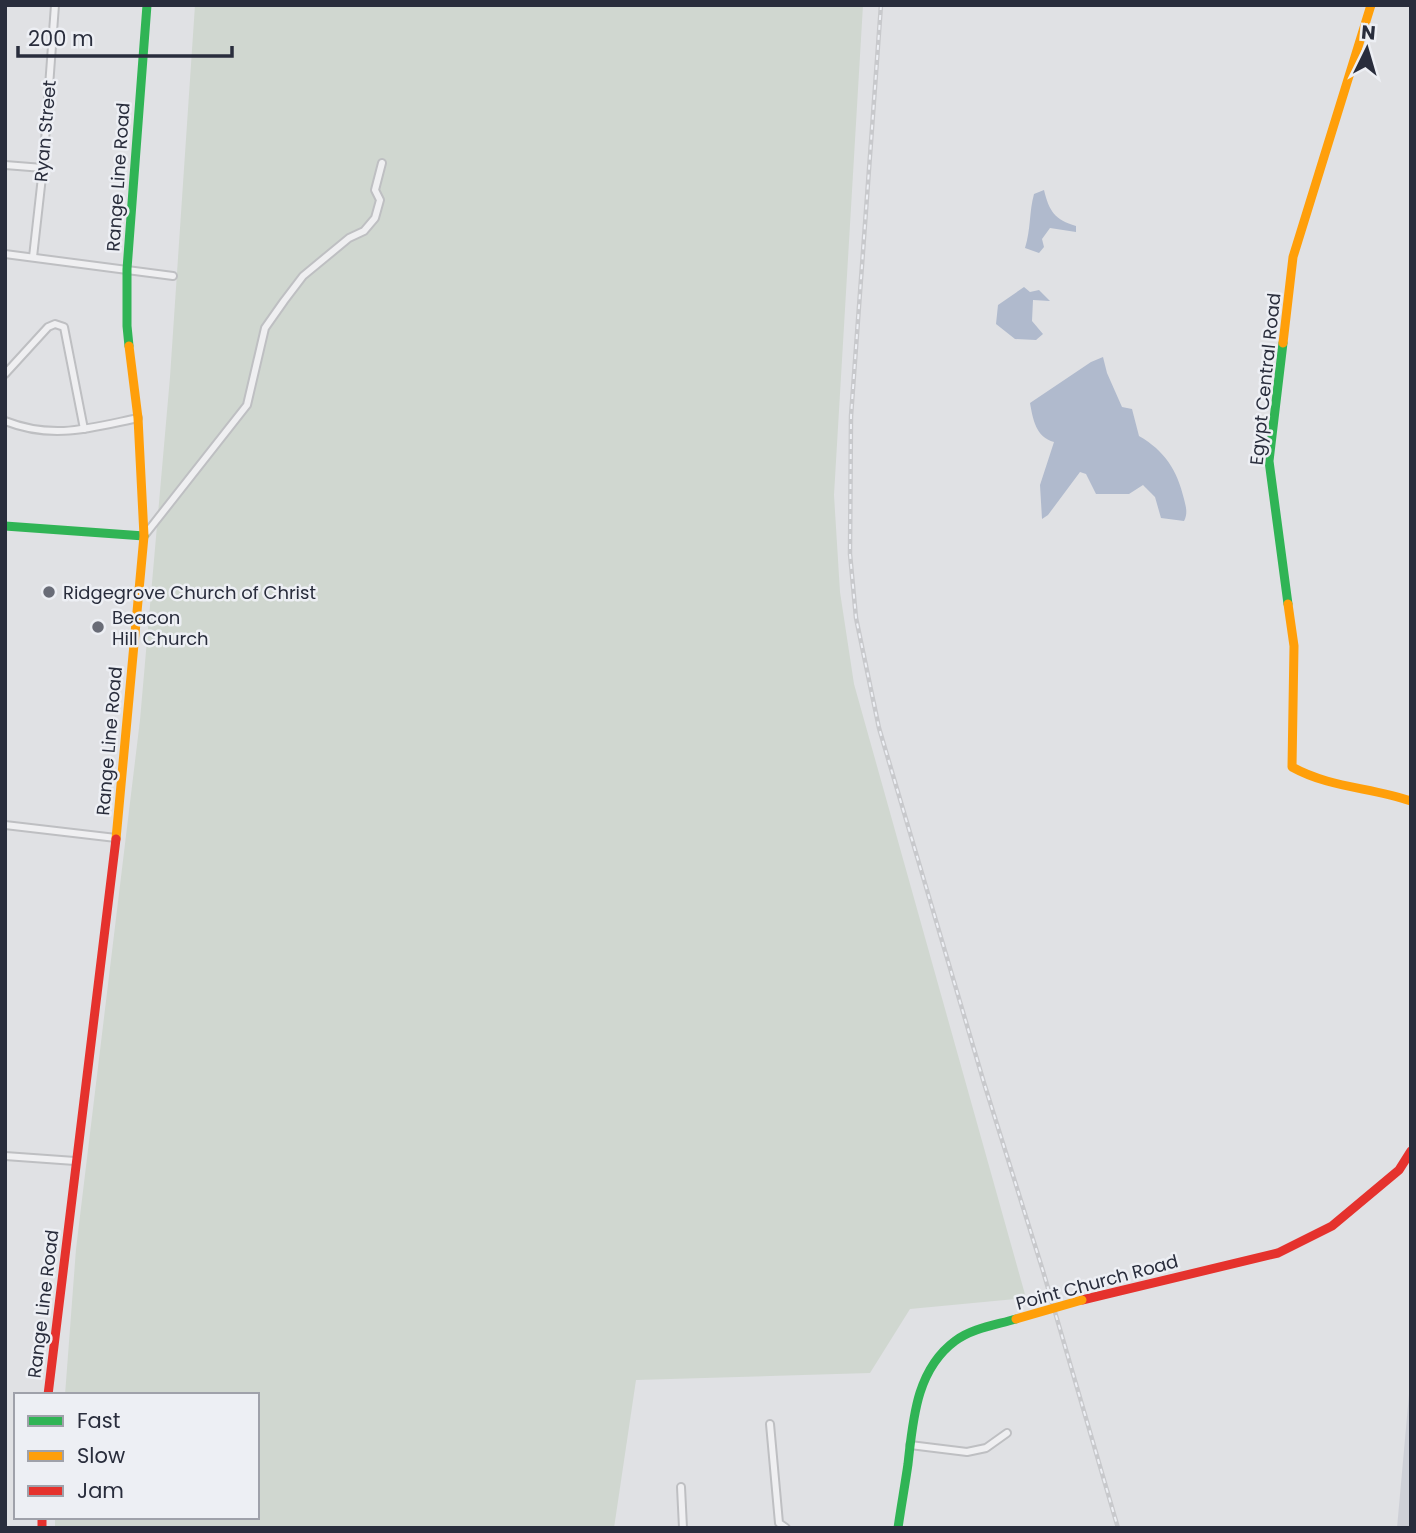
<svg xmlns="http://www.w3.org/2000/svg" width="1416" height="1533" font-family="Poppins,sans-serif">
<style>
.built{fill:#ced0d7}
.green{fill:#d0d7d0}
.water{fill:#b0bacd}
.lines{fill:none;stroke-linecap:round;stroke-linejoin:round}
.street-casing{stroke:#bebfc2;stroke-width:10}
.street{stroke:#efeff1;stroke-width:6}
.fast{stroke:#30b455;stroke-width:9}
.slow{stroke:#ff9f0a;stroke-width:9}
.jam{stroke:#e5322d;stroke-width:9}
.rail-casing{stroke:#c8c9cc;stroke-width:4.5}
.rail{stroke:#edeff4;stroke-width:2;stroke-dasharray:5;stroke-linecap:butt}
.slow-bridge{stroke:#ff9f0a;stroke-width:9}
.poi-dot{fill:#696c77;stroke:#edeff4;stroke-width:2.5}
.labels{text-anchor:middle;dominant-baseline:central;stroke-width:5;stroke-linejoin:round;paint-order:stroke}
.street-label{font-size:18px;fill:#292d3c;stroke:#edeff4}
.poi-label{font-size:18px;fill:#292d3c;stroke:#edeff4;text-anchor:start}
</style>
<rect width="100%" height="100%" fill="#e0e1e4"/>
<path class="built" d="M1411,1372v156h-14z"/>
<path class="green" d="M195,5h668l-29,490 6,97 14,92 172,614 -116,11 -40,64 -234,7 -22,148h-559v-11h202v-122h-192l11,-146 64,-529 30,-343z"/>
<g class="water">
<path d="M1044,190c5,21 11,30 32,36v6l-26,-4 -8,11 2,8 -5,6 -14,-5c6,-19 4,-36 9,-54z"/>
<path d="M1024,287l6,5 9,-2 11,11 -17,-1 -1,21 11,13 -7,6 -21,-1 -19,-15 2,-19z"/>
<path d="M1103,357l4,16 15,34 10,2 7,27c26,15 38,34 45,63 2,8 4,14 0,22l-23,-3 -6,-21 -12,-12 -14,9h-33l-10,-20 -6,-2 -32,43 -6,4 -2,-34 14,-43c-18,-5 -21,-22 -24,-39l61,-41z"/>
</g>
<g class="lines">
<g class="street-casing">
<g id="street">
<path d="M5,165l38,3"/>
<path d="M5,254l168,22"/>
<path d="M33,257l10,-89 12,-163"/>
<path d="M5,374l43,-47 7,-3 9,3 20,102"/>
<path d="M5,421c48,19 85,7 133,-3"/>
<path d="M144,536l103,-131 18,-77 19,-27 19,-25 46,-38 15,-7 11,-13 5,-18 -5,-10 7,-27"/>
<path d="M5,825l111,13"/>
<path d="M5,1156l70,5"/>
<path d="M770,1424l9,99 7,5"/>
<path d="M910,1445l57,7 19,-4 21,-15"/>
<path d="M681,1487l2,41"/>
</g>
</g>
<use href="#street" class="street"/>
<g class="fast">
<path d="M1283,343l-14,118 19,143"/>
<path d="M129,346l-2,-20v-57l20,-264"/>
<path d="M5,526l139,10"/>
<path d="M898,1528c3,-21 7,-43 10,-64 5,-44 8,-94 47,-123 17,-13 41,-16 61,-22"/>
</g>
<g class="slow">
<path d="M1283,343l10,-86 78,-252"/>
<path d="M1288,604l6,42 -2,121c38,21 78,20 119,34"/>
<path d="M116,839l28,-303 -6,-118 -9,-72"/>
</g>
<g class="jam">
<path d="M1082,1300l196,-47 54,-27 67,-56 12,-19"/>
<path d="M48,1395l68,-556"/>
<path d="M42,1517v11"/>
</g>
<g class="rail-casing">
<path id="rail" d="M881,5l-30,411 -1,138 6,64 23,110 105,355 59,188 75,257"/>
</g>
<use href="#rail" class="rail"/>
<path class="slow-bridge" d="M1016,1319l66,-19"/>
</g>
<g class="poi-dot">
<circle cx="49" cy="592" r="7"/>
<circle cx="98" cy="627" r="7"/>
</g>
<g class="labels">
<g class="street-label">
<text transform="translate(45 131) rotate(-85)">Ryan Street</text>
<text transform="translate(118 177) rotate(-86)">Range Line Road</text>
<text transform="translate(1265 379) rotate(-84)">Egypt Central Road</text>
<text transform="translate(109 741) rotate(-85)">Range Line Road</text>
<text transform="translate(1097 1282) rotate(-15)">Point Church Road</text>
<text transform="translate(43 1304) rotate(-83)">Range Line Road</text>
</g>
<g class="poi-label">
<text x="63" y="592">Ridgegrove Church of Christ</text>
<text x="112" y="617">Beacon<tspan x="112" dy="21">Hill Church</tspan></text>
</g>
</g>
<rect width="1416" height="1533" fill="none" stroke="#292d3c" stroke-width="14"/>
<rect x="14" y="1393" width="245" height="126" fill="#edeff4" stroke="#9fa1aa" stroke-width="2"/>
<rect x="28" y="1416" width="35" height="10" fill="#30b455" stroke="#9fa1aa" stroke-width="2"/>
<text x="77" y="1428" font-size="21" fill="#292d3c">Fast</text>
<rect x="28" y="1451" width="35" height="10" fill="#ff9f0a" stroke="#9fa1aa" stroke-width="2"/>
<text x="77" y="1463" font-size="21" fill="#292d3c">Slow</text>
<rect x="28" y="1486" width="35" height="10" fill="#e5322d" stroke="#9fa1aa" stroke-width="2"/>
<text x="77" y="1498" font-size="21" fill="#292d3c">Jam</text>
<g transform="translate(1367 49) rotate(5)" stroke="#edeff4" stroke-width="5" paint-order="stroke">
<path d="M0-5L12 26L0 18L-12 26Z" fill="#292d3c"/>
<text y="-10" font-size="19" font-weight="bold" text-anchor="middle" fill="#292d3c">N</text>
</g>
<path d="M18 46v10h214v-10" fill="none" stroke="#292d3c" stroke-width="3.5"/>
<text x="28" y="46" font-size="21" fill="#292d3c" stroke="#edeff4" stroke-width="5" paint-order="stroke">200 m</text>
</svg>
